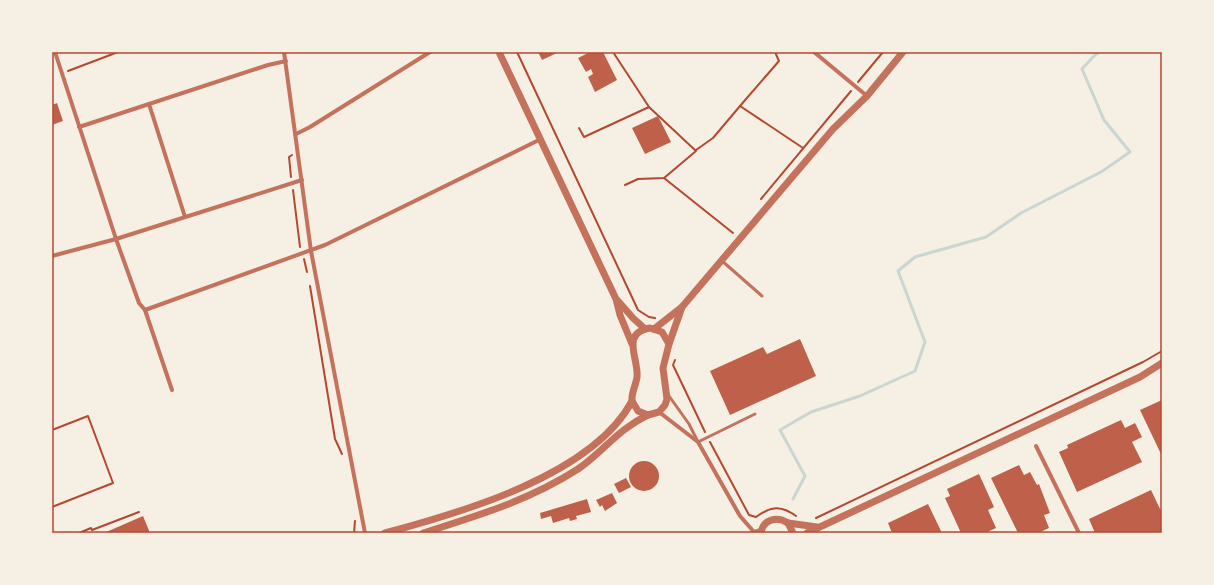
<svg xmlns="http://www.w3.org/2000/svg" width="1214" height="585" font-family="'Fira Sans Condensed',sans-serif">
<style>
.lines{fill:none;stroke-linecap:round;stroke-linejoin:round}
.stream{stroke:#c9d6d2;stroke-width:3}
.building{fill:#bf614a}
.path{stroke:#b5482f;stroke-width:2}
.service{stroke:#c5725c;stroke-width:3}
.minor{stroke:#c5725c;stroke-width:4}
.tertiary{stroke:#c5725c;stroke-width:7}
.neatline{fill:none;stroke:#b5482f;stroke-width:1.5}
</style>
<rect width="100%" height="100%" fill="#f6efe4"/>
<g class="lines">
<path class="stream" d="M793,499l12,-23 -25,-46 31,-18 49,-16 55,-25 10,-29 -27,-71 17,-14 71,-20 35,-24 80,-41 29,-20 -26,-32 -22,-51 13,-14 5,-3"/>
</g>
<g class="building">
<path d="M538,52h21l-17,8z"/>
<path d="M590,52h13l14,28 -22,12 -7,-15 5,-3 -2,-5 -5,3 -8,-14z"/>
<path d="M57,103l6,18 -11,4v-20z"/>
<path d="M658,116l13,26 -26,12 -13,-26z"/>
<path d="M800,339l16,37 -86,39 -20,-44 53,-24 4,7z"/>
<path d="M1162,400v54h-1l-21,-44z"/>
<path d="M1121,420l4,8 10,-5 7,14 -10,5 10,20 -65,30 -18,-40 9,-4 -1,-3z"/>
<circle cx="644" cy="476" r="15"/>
<path d="M1019,465l5,10 6,-3 7,13 2,-1 11,29 -6,2 5,13 -11,5h-20l-27,-55z"/>
<path d="M979,474l15,33 -6,3 8,18 -11,5h-24l-16,-35 5,-2 -3,-7z"/>
<path d="M626,478l5,9 -12,6 -5,-9z"/>
<path d="M1151,490l10,21 1,-1v23h-67l-6,-14z"/>
<path d="M612,493l5,10 -12,8 -3,-6 -2,2 -4,-7z"/>
<path d="M587,499l4,13 -15,4 1,3 -7,2 -1,-3 -16,5 -2,-7 -10,3 -1,-6z"/>
<path d="M928,504l14,29h-50l-4,-10z"/>
<path d="M143,516l7,17h-46z"/>
</g>
<g class="lines">
<g class="path">
<path d="M517,52l121,258 11,7 6,1"/>
<path d="M613,52l36,55"/>
<path d="M68,71l50,-19"/>
<path d="M858,82l25,-30"/>
<path d="M740,106l39,-45 -4,-9"/>
<path d="M579,128l5,9 65,-30 47,44 -32,27 -26,1 -13,6"/>
<path d="M696,150l17,-12 27,-32 63,42"/>
<path d="M291,177l-2,-20 3,-2"/>
<path d="M664,178l69,55"/>
<path d="M293,190l7,57"/>
<path d="M761,199l90,-108"/>
<path d="M304,259l3,13"/>
<path d="M310,286l25,153 7,15"/>
<path d="M675,360l-2,5 32,67"/>
<path d="M52,430l36,-14 25,67 -61,24"/>
<path d="M710,442l39,73 7,2c15,-11 25,-12 40,-1"/>
<path d="M816,518l327,-156 19,-11"/>
<path d="M79,533l12,-5 1,2 47,-18"/>
<path d="M354,533l1,-12"/>
</g>
<g class="service">
<path d="M721,260l41,36"/>
<path d="M669,396l20,28 9,18 57,-28"/>
</g>
<g class="minor">
<path d="M55,52l61,187 23,64 6,7 27,80"/>
<path d="M284,52l27,199 54,282"/>
<path d="M814,52l53,44"/>
<path d="M149,104l36,113"/>
<path d="M79,127l189,-62 18,-4"/>
<path d="M296,134l14,-7 120,-75"/>
<path d="M52,256l64,-17 186,-59"/>
<path d="M145,310l180,-65 216,-106"/>
<path d="M659,412l39,30 42,74 14,16 7,-2"/>
<path d="M1036,446l43,87"/>
</g>
<g class="tertiary">
<path d="M499,52l117,247 4,16 12,29"/>
<path d="M618,301l15,17 12,11"/>
<path d="M650,328l12,4 7,12 -6,24 4,31 -2,6 -6,7 -11,3 -10,-4 -6,-10c-1,-8 4,-16 5,-24 2,-18 -17,-44 13,-49z"/>
<path d="M654,329l28,-22 151,-178 34,-33 36,-44"/>
<path d="M669,344l13,-37"/>
<path d="M788,523l29,4"/>
<path d="M385,533c75,-20 208,-58 247,-132"/>
<path d="M423,533c54,-17 107,-33 155,-64 26,-18 40,-40 70,-54"/>
<path d="M761,533c2,-14 16,-17 27,-10l5,10"/>
<path d="M807,533l333,-156 22,-14"/>
</g>
</g>
<rect width="1214" height="585" fill="none" stroke="#f6efe4" stroke-width="106"/>
<rect x="53" y="53" width="1108" height="479" class="neatline"/>
</svg>
